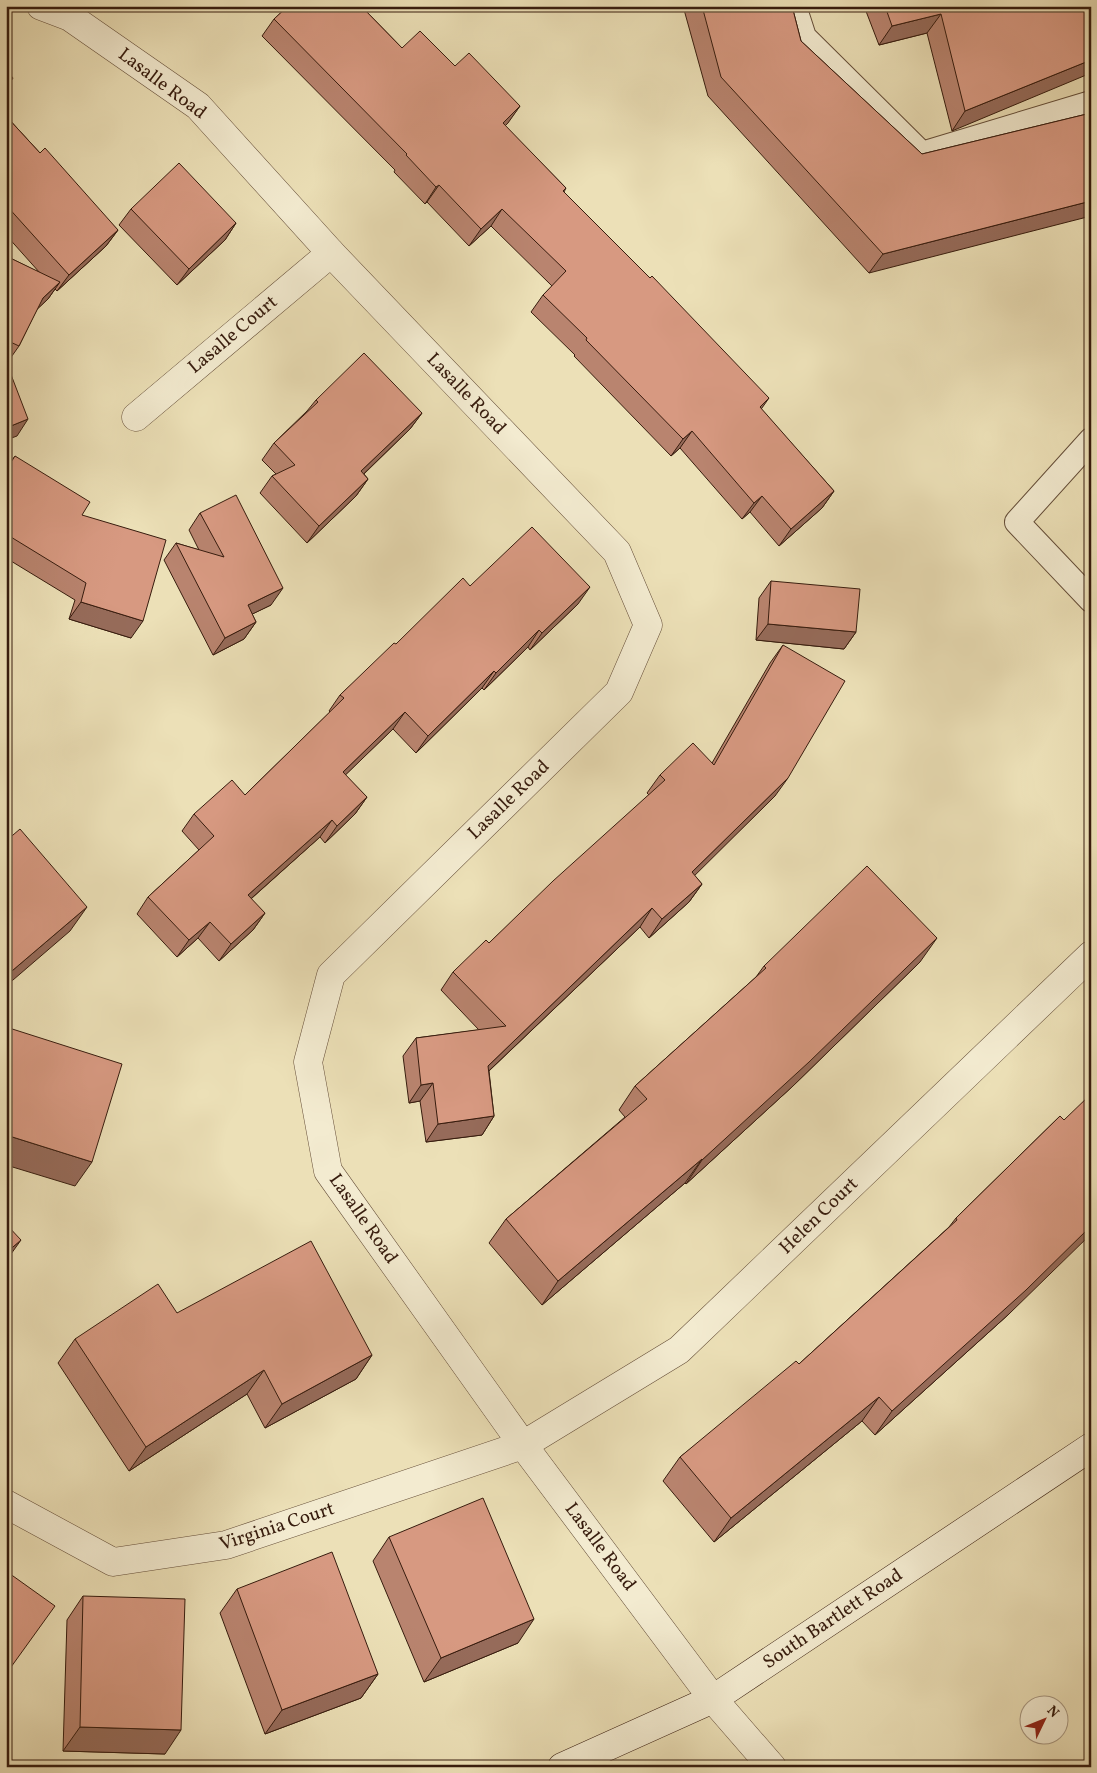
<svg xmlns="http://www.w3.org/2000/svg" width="1097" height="1773" font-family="Vollkorn,serif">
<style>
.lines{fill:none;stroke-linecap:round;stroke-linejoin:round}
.lane-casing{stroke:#644d38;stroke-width:26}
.street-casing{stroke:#644d38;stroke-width:29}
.secondary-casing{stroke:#371c0e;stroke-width:29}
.lane{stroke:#f3ebd0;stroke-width:24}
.street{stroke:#f3ebd0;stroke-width:28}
.secondary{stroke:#f3ebd0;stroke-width:28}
.wall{fill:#b9846f;stroke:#371c0e}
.shaded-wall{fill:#966b5a;stroke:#371c0e}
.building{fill:#d79981;stroke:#371c0e}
.labels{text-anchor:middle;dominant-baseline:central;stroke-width:4.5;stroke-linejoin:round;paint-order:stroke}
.street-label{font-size:19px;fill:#371c0e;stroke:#f3ebd0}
</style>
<rect width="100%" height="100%" fill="#ece0b7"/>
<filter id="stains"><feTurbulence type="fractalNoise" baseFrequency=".004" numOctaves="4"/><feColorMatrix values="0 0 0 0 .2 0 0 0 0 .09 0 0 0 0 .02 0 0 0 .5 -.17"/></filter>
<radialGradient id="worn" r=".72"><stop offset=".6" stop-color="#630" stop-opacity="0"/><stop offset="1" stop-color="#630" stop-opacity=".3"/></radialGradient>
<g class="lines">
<g class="lane-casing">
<g id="lane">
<path d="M794,6l10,31 118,117 169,-51"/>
<path d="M1091,440l-74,82 74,78"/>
</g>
</g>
<g class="street-casing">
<g id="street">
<path d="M41,6l29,11 128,89 133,147 286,299 31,73 -29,67 -288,283 -23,87 20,109 195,274 190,254 59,68"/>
<path d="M136,417l195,-164"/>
<path d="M6,1504l107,58 113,-17 297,-100 156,-95 412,-395"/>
</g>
</g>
<g class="secondary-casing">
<path id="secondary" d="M562,1767l151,-68 378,-252"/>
</g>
<use href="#lane" class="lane"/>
<use href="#street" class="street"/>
<use href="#secondary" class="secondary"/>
</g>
<g class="wall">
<path d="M279,6h82l41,42 53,18 65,40 -15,20 61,62 -2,4 197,217 73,82 -12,17 -43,38 -29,-34 -8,7 -62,-71 -9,8 -97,-100 1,-1 -44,-43 12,-17 9,-9 -61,-60 -22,20 -42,-44 -2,2 -31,-32 1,-2 -133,-134 12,-17 9,-8z"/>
<path d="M683,6h109l9,35 121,113 169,-41 -222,160 -161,-177z"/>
<path d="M864,6h227l-139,125 -25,-98 -48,12z"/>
<path d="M6,116l34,37 78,77 -12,16 -49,45 -2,-2 -7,10 -11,10 -18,37 -12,17 -1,-1v-106l34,17 -34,-38z"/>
<path d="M131,209l105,14 -11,17 -48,45 -58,-60z"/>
<path d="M316,400l106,13 -12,16 -46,45 4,5 -12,17 -49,47 -47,-50 12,-17 4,-2 -14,-14 12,-17 33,-32z"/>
<path d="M15,456l67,59 49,123 -62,-19 6,-19 -69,-42v-90z"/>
<path d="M200,513l71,92 -19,9 4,8 -12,17 -31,16 -49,-95 12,-17 23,7 -10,-20z"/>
<path d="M771,581l85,51 -12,17 -88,-9 3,-42z"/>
<path d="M470,586l108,18 -48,46 -2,-3 -44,43 -2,-2 -66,65 -23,-24 -48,46 22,22 -12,17 -30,29 -5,-6 -69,62 14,14 -12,17 -34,31 -21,-23 -21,19 -40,-43 11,-17 51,-47 -17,-19 12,-17 51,-19 85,-83 -1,-1 11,-16 56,-51z"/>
<path d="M783,645l-8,151 -81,79 8,9 -13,18 -40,36 -9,-11 -151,144 5,45 -12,19 -56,7 -6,-41 -11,2 -6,-47 13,-18 63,-8 -38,-40 12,-18 36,-29 160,-148 -2,-2 13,-18 52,-12 58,-100z"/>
<path d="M920,962l-127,124 -107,98 -1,-1 -143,122 -53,-62 17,-24 119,-102 -6,-7 16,-24 121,-109 8,-11z"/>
<path d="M1060,1116l-51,198 -134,121 -13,-14 -148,121 -51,-61 17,-24 119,-93 150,-137 7,-9z"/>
<path d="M177,1313l195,42 -16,24 -91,49 -18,-34 -118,77 -71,-108 17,-24z"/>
<path d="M389,1537l129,106 -94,39 -51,-121z"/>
<path d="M237,1589l141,85 -17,24 -96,36 -45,-121z"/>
<path d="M83,1596l82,158 -102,-3 4,-131z"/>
</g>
<g class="shaded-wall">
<path d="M941,14l-14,19 -48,12 13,-19z"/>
<path d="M1091,60v13l-139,58 13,-20z"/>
<path d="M13,78l-7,11v-4z"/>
<path d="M520,106l-12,17 -17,17 12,-17z"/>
<path d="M439,185l-12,17 -2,2 11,-17z"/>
<path d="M1091,201v15l-222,57 14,-19z"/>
<path d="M502,209l-11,17 -22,20 12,-17z"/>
<path d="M236,223l-11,17 -48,45 12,-16z"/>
<path d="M118,230l-12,16 -49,45 12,-16z"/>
<path d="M60,282l-12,17 -17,16 12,-17z"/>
<path d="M769,398l-12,17 3,-8z"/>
<path d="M422,413l-12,16 -61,59 12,-17z"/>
<path d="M28,419l-11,17 -11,4v-12z"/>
<path d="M692,431l-12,17 -9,8 12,-17z"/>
<path d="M368,479l-12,17 -49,47 12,-17z"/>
<path d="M834,491l-12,17 -43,38 12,-17z"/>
<path d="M762,496l-12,16 -8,7 12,-16z"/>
<path d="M590,587l-12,17 -48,46 12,-17z"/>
<path d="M283,588l-12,17 -35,17 12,-17z"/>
<path d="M81,602l62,19 -12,17 -62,-19z"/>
<path d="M256,622l-12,17 -31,16 12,-17z"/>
<path d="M768,624l88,8 -12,17 -88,-9z"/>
<path d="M539,630l-11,17 -44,43 12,-17z"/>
<path d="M494,671l-12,17 -66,65 12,-17z"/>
<path d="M405,712l-12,17 -62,60 12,-17z"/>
<path d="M788,778l-13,18 -96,95 13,-19z"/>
<path d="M367,797l-12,17 -30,29 12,-17z"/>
<path d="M332,820l-12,17 -84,75 12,-17z"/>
<path d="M702,884l-13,18 -40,36 13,-19z"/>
<path d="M87,907l-17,24 -64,55v-10z"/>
<path d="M652,908l-12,19 -165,157 13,-18z"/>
<path d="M265,913l-12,17 -34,31 12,-17z"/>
<path d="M210,922l-12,16 -21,19 12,-17z"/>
<path d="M937,938l-17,24 -127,124 -107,98 16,-24z"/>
<path d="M433,1083l-13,18 -11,2 12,-18z"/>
<path d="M494,1116l-12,19 -56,7 12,-18z"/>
<path d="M6,1135l86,27 -17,24 -69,-21z"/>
<path d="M702,1159l-17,24 -143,122 16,-24z"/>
<path d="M1091,1226v8l-82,80 -134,121 17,-24z"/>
<path d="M21,1240l-15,21v-8z"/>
<path d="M372,1355l-16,24 -91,49 17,-24z"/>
<path d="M264,1370l-17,24 -118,77 17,-24z"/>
<path d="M879,1397l-17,24 -148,121 17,-24z"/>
<path d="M534,1619l-16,24 -94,39 17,-24z"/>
<path d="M378,1674l-17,24 -96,36 17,-24z"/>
<path d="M80,1727l101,3 -16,24 -102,-3z"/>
</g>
<g class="building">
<path d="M288,6h73l41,42 18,-17 35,35 14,-13 51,53 -17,17 63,65 -3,3 87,87 2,-2 117,122 -9,9 74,84 -43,38 -29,-33 -8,7 -62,-72 -9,8 -97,-99 1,-2 -44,-43 23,-24 -64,-62 -21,20 -42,-44 -3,2 -30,-32 1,-1 -133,-135z"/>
<path d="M702,6h90l9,35 121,113 169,-41v88l-208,53 -162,-177z"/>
<path d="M885,6h206v54l-126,51 -24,-97 -49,12z"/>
<path d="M6,70l7,8 -7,7z"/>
<path d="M6,116l34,37 5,-5 73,82 -49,45 -63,-70z"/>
<path d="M179,163l57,60 -47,46 -58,-60z"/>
<path d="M6,256l54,26 -17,16 -24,48 -13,-6z"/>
<path d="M364,353l58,60 -61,58 7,8 -49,47 -47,-50 23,-11 -21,-22 44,-41 -2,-2z"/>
<path d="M10,372l18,47 -22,9v-55z"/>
<path d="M15,456l75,46 -8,13 84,25 -23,81 -62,-19 5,-19 -80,-49v-64z"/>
<path d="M236,495l47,93 -35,17 8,17 -31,16 -49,-95 48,14 -24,-44z"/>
<path d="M532,527l58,60 -48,46 -3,-3 -43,43 -2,-2 -66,65 -23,-24 -62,60 24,25 -30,29 -5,-6 -84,75 17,18 -34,31 -21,-22 -21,18 -41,-43 66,-61 -20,-22 38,-34 13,15 99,-97 -4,-3 54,-52 2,1 67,-66 7,8z"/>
<path d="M771,581l89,8 -4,43 -88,-8z"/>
<path d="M783,645l62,36 -57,97 -96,94 10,12 -40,35 -10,-11 -164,158 6,50 -56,8 -5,-41 -12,2 -5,-47 90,-12 -53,-54 33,-32 3,3 64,-62 112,-101 -5,-5 33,-32 21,22z"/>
<path d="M20,829l67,78 -81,69v-135z"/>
<path d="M867,866l70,72 -128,124 -107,98v-1l-144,122 -52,-62 141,-120 -12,-13 131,-118 -2,-2z"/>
<path d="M6,1027l116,37 -30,98 -86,-27z"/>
<path d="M1091,1094v132l-65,64 -134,121 -13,-14 -148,121 -51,-61 116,-96 3,3 158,-144 -1,-2 104,-102 4,4z"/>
<path d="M6,1224l15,16 -15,13z"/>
<path d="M311,1241l61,114 -90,49 -18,-34 -118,77 -71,-108 83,-55 19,29z"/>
<path d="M483,1498l51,121 -93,39 -52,-121z"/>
<path d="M332,1552l46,122 -96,36 -45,-121z"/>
<path d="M6,1571l49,35 -49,68z"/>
<path d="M83,1596l102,3 -4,131 -101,-3z"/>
</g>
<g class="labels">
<g class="street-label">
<text transform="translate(162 84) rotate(37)">Lasalle Road</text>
<text transform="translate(233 335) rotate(-40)">Lasalle Court</text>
<text transform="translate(466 394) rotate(46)">Lasalle Road</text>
<text transform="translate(509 800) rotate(-44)">Lasalle Road</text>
<text transform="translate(819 1216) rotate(-44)">Helen Court</text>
<text transform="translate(363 1219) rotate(55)">Lasalle Road</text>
<text transform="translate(277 1527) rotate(-18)">Virginia Court</text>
<text transform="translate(600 1547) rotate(53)">Lasalle Road</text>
<text transform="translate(833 1619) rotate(-34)">South Bartlett Road</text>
</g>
</g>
<rect width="1097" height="1773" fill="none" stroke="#ece0b7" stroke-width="25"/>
<rect x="8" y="8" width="1082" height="1758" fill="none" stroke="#371c0e" stroke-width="2.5"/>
<rect x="12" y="12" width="1072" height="1748" fill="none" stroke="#371c0e"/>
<g transform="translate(1044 1720) rotate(47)"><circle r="24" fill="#f3ebd0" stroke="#a89882"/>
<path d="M0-4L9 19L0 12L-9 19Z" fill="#8f2418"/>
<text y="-8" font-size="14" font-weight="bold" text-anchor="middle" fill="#371c0e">N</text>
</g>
<rect width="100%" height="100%" filter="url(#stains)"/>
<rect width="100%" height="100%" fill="url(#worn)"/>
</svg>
